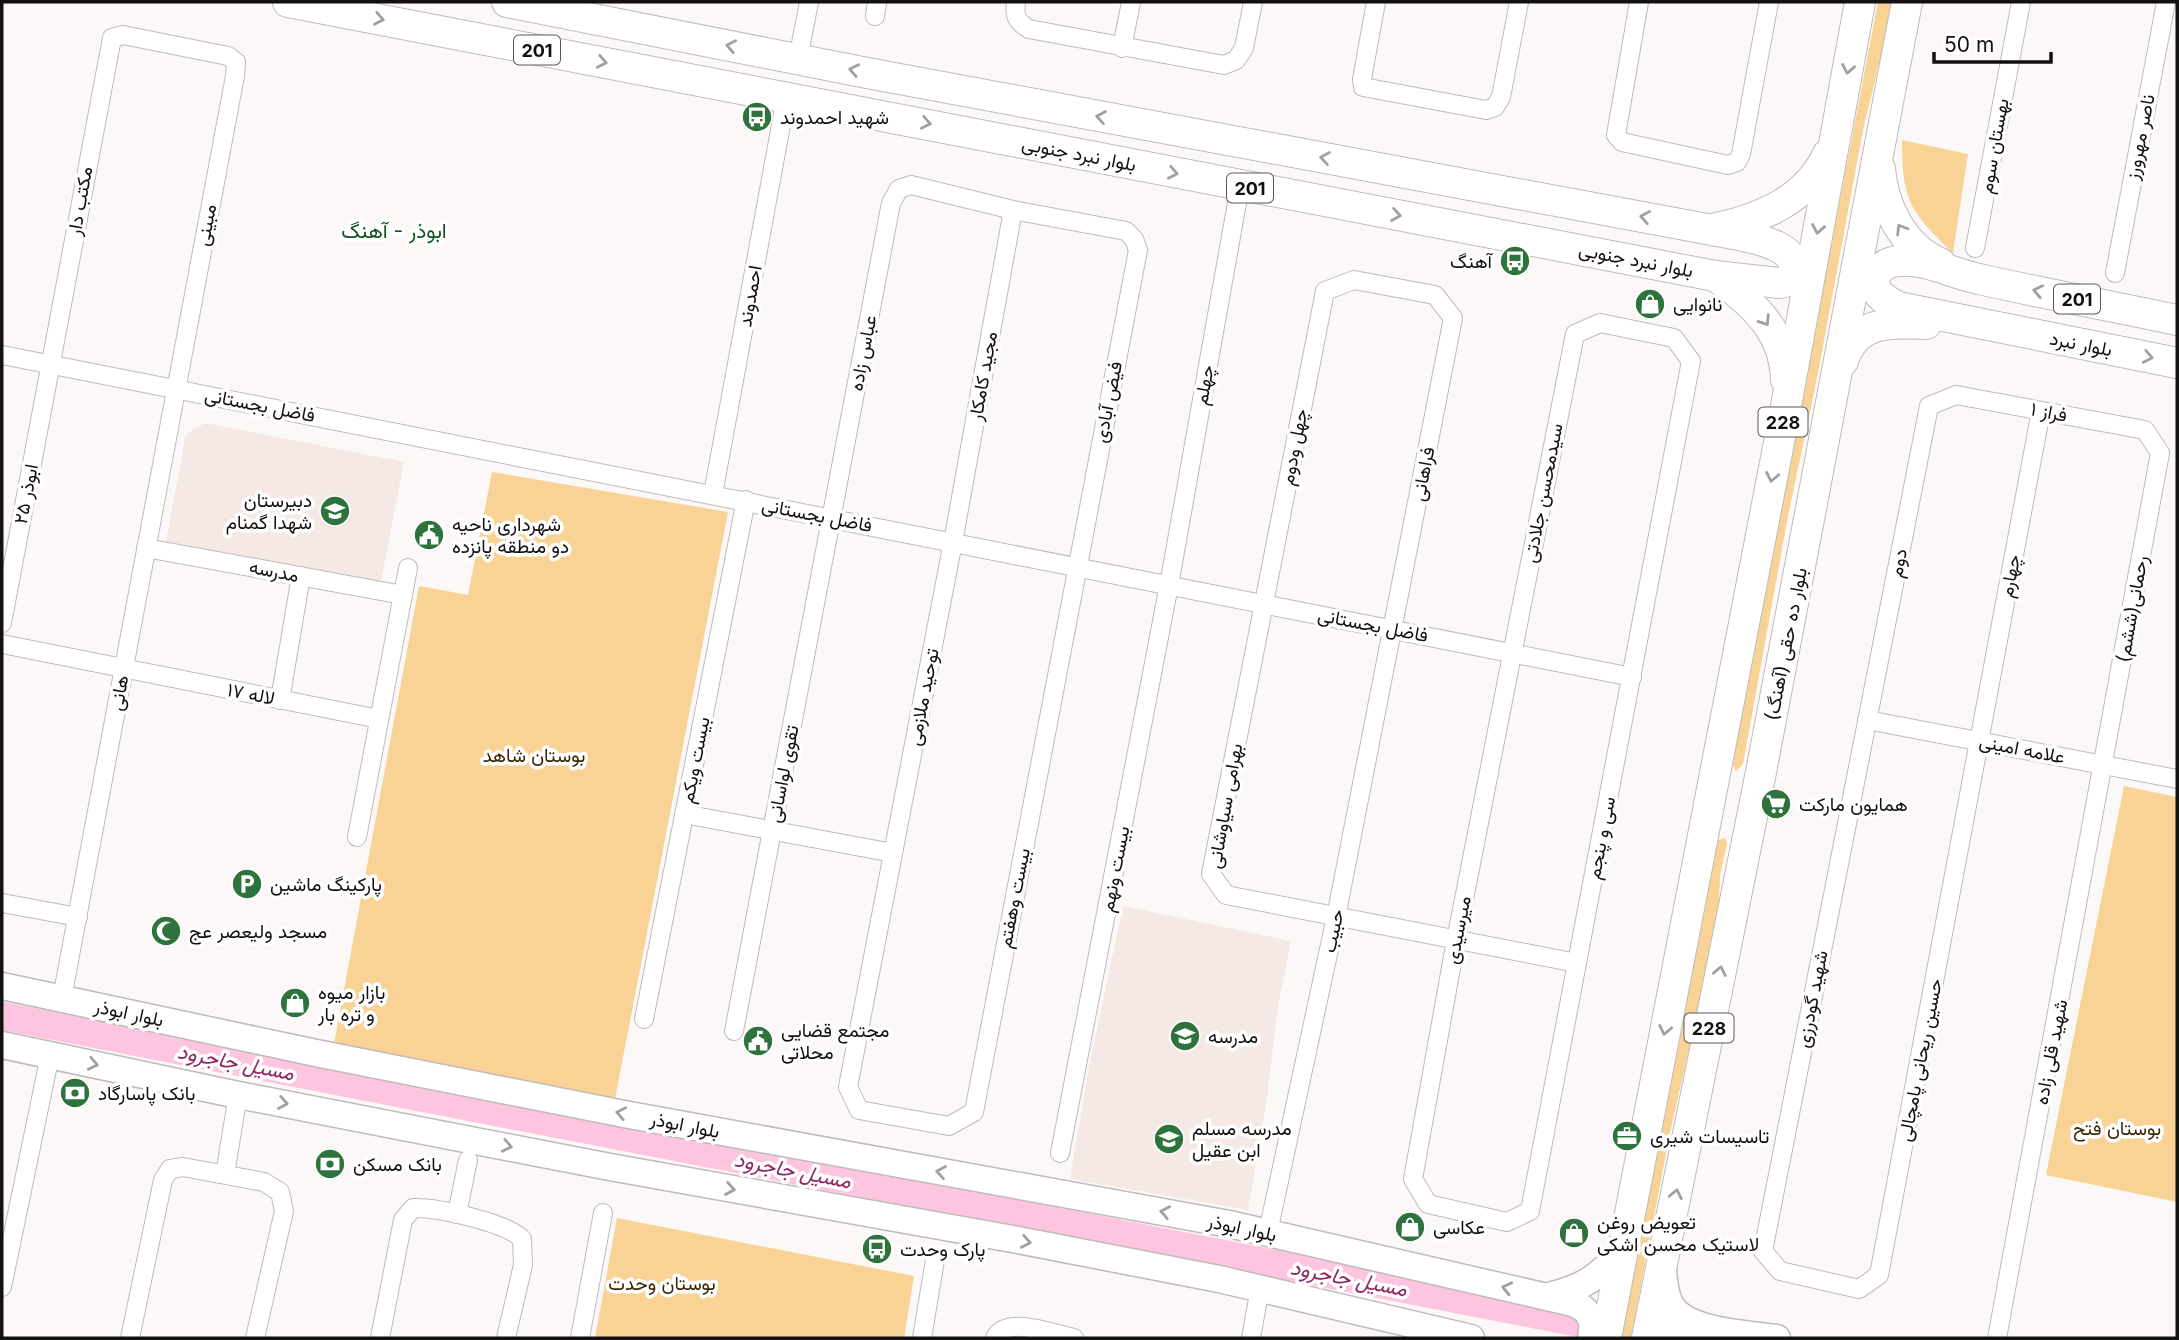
<svg xmlns="http://www.w3.org/2000/svg" width="2179" height="1340" font-family="Inter,Vazirmatn,sans-serif">
<style>
.built{fill:#f5e9e6}
.green{fill:#f8d395}
.lines{fill:none;stroke-linecap:round;stroke-linejoin:round}
.river{stroke:#fec5e0;stroke-width:28}
.minor-casing{stroke:#c0bbba;stroke-width:20}
.secondary-casing{stroke:#c0bbba;stroke-width:29}
.primary-casing{stroke:#c0bbba;stroke-width:32}
.minor{stroke:#fff;stroke-width:18}
.secondary{stroke:#fff;stroke-width:26}
.primary{stroke:#fff;stroke-width:30}
.oneway{stroke:#a0a09f}
.labels{text-anchor:middle;dominant-baseline:central;stroke-width:7;stroke-linejoin:round;paint-order:stroke}
.shield{fill:#fff;stroke:#595858;stroke-width:2}
.shield-label{font-size:18px;font-weight:bold;fill:#121110}
.poi-label{font-size:19px;fill:#121110;stroke:#fff;text-anchor:start}
.street-label{font-size:19px;fill:#121110;stroke:#fff}
.park-label{font-size:19px;fill:#3a2600;stroke:#fff}
.neighbourhood-label{font-size:21px;fill:#115324;stroke:#fff}
.water-label{font-size:21px;font-style:italic;fill:#8f2765;stroke:#fff}
</style>
<rect width="100%" height="100%" fill="#fcf8f7"/>
<g class="built">
<path d="M205,423l199,39 -23,120 -215,-40 20,-108z"/>
<path d="M1123,906l168,35 -13,64 -11,93 -19,112 -178,-31 19,-112z"/>
</g>
<g class="green">
<path d="M1878,2h16l-31,128 -45,243 -31,148 -44,243 -7,7 -4,-9z"/>
<path d="M1902,140l66,14 -15,99c-43,-41 -51,-52 -51,-113z"/>
<path d="M492,472l236,40 -113,587 -282,-50 86,-463 49,9z"/>
<path d="M2124,786l53,11v405l-131,-27z"/>
<path d="M1725,838l2,6 -7,31 -2,49 -48,208 -39,206h-11l87,-450 11,-48z"/>
<path d="M617,1218l297,58 -10,62h-309z"/>
</g>
<g class="lines">
<path class="river" d="M2,1016c526,106 1055,202 1582,308"/>
<g class="minor-casing">
<g id="minor">
<path d="M1016,2c-2,14 1,20 13,27l195,36 12,-5 8,-12 9,-46"/>
<path d="M1376,2l-14,77 1,8 123,23 9,-3 6,-10 18,-95"/>
<path d="M1639,2l-23,133 6,7 106,23 9,-3 4,-8 28,-152"/>
<path d="M875,16l2,-14"/>
<path d="M1122,48l9,-46"/>
<path d="M798,59l11,-57"/>
<path d="M1975,248l46,-246"/>
<path d="M2115,273l51,-271"/>
<path d="M1600,323l74,15 17,23 -161,850 -23,11 -79,-18 -15,-25 43,-239 119,-606z"/>
<path d="M2,355l1630,322"/>
<path d="M713,494l73,-396"/>
<path d="M146,548l257,47"/>
<path d="M2,623l110,-585 11,-3 105,21 8,6 -1,14 -173,922"/>
<path d="M2,644l377,75"/>
<path d="M280,700l21,-124"/>
<path d="M1867,720l310,59"/>
<path d="M684,814l209,39"/>
<path d="M357,837l51,-269"/>
<path d="M2,903l76,14"/>
<path d="M644,1019l102,-519"/>
<path d="M734,1031l157,-828 8,-14 12,-4 102,25 113,21 8,8 4,11 -164,862 -25,14 -90,-16 -11,-23 105,-545 60,-332"/>
<path d="M1060,1153l109,-568 71,-399"/>
<path d="M225,1174l13,-79"/>
<path d="M457,1214l11,-54"/>
<path d="M1268,1232l68,-315 117,-599 -18,-23 -81,-15 -29,11 -114,583 15,21 351,68"/>
<path d="M2,1287l48,-232"/>
<path d="M130,1338l33,-158 7,-11 13,-2 81,15 16,10 4,19 -29,127"/>
<path d="M380,1338l23,-118 10,-12c24,-1 94,15 109,31l1,26 -17,73"/>
<path d="M580,1338l23,-125"/>
<path d="M922,1338l13,-78"/>
<path d="M995,1338c11,-23 59,-4 79,0"/>
<path d="M1251,1338l9,-50"/>
<path d="M1997,1338l163,-885 -15,-23 -189,-35 -27,11 -166,845 17,20 79,18 20,-14 162,-864"/>
</g>
</g>
<g class="secondary-casing">
<g id="secondary">
<path d="M2,986l314,67 308,61 605,110 344,79c17,7 22,17 18,35"/>
<path d="M2,1045l236,50 372,72 408,73 201,39 252,59"/>
<path d="M1663,1269c1,13 2,27 9,38 17,25 77,27 105,31"/>
<path d="M1549,1296c37,-9 48,-19 74,-45"/>
<path d="M1665,1338c6,-13 21,-12 34,-13"/>
</g>
</g>
<g class="primary-casing">
<g id="primary">
<path d="M288,2l1427,274 65,7 9,-2c25,-39 -54,-46 -77,-51l-850,-158 -355,-70"/>
<path d="M1880,169c3,38 24,79 60,94"/>
<path d="M1717,228c46,-10 90,-29 111,-74"/>
<path d="M1718,278c36,26 67,54 68,102"/>
<path d="M2177,320c-66,-14 -132,-26 -198,-41 -25,-5 -52,-20 -78,-18 -13,0 -30,9 -26,25 3,11 13,15 23,21l279,56"/>
<path d="M1843,361c13,-41 47,-38 83,-37"/>
<path d="M1606,1338l180,-932 74,-404"/>
<path d="M1647,1338l114,-566 146,-770"/>
</g>
</g>
<use href="#minor" class="minor"/>
<use href="#secondary" class="secondary"/>
<use href="#primary" class="primary"/>
</g>
<defs><path id="oneway-chevron" d="M-2-3.5L2.5 0L-2 3.5" fill="none" stroke-width="1.6" stroke-linecap="round" stroke-linejoin="round" transform="scale(1.75)"/></defs>
<g class="oneway">
<use href="#oneway-chevron" transform="translate(379 19) rotate(11)"/>
<use href="#oneway-chevron" transform="translate(731 46) rotate(-169)"/>
<use href="#oneway-chevron" transform="translate(602 62) rotate(11)"/>
<use href="#oneway-chevron" transform="translate(1848 69) rotate(100)"/>
<use href="#oneway-chevron" transform="translate(854 70) rotate(-168)"/>
<use href="#oneway-chevron" transform="translate(1101 117) rotate(-170)"/>
<use href="#oneway-chevron" transform="translate(926 123) rotate(11)"/>
<use href="#oneway-chevron" transform="translate(1325 158) rotate(-170)"/>
<use href="#oneway-chevron" transform="translate(1173 173) rotate(11)"/>
<use href="#oneway-chevron" transform="translate(1396 215) rotate(10)"/>
<use href="#oneway-chevron" transform="translate(1645 217) rotate(-170)"/>
<use href="#oneway-chevron" transform="translate(1818 229) rotate(100)"/>
<use href="#oneway-chevron" transform="translate(1901 229) rotate(-122)"/>
<use href="#oneway-chevron" transform="translate(2038 291) rotate(-168)"/>
<use href="#oneway-chevron" transform="translate(1765 321) rotate(57)"/>
<use href="#oneway-chevron" transform="translate(2148 357) rotate(11)"/>
<use href="#oneway-chevron" transform="translate(1772 477) rotate(101)"/>
<use href="#oneway-chevron" transform="translate(1720 971) rotate(-79)"/>
<use href="#oneway-chevron" transform="translate(1665 1030) rotate(101)"/>
<use href="#oneway-chevron" transform="translate(93 1064) rotate(12)"/>
<use href="#oneway-chevron" transform="translate(283 1103) rotate(10)"/>
<use href="#oneway-chevron" transform="translate(621 1113) rotate(-169)"/>
<use href="#oneway-chevron" transform="translate(507 1146) rotate(12)"/>
<use href="#oneway-chevron" transform="translate(941 1172) rotate(-170)"/>
<use href="#oneway-chevron" transform="translate(730 1189) rotate(10)"/>
<use href="#oneway-chevron" transform="translate(1676 1194) rotate(-79)"/>
<use href="#oneway-chevron" transform="translate(1165 1212) rotate(-169)"/>
<use href="#oneway-chevron" transform="translate(1026 1242) rotate(11)"/>
<use href="#oneway-chevron" transform="translate(1507 1288) rotate(-167)"/>
</g>
<defs>
<g id="bus-disc" transform="scale(1.575)"><circle r="9.5" fill="#2e733e" stroke="#fff"/><path d="M-5-6H5V4H4V6H2V4H-2V6H-4V4H-5ZM-3.5-4V0h7V-4ZM-3.5 1.2v1.5H-2V1.2ZM2 1.2v1.5H3.5V1.2Z" fill="#fff"/></g>
<g id="shop-disc" transform="scale(1.575)"><circle r="9.5" fill="#2e733e" stroke="#fff"/><path d="M-5-2.5h2.3a2.7 3.5 0 0 1 5.4 0H5L5.5 6h-11ZM-1.5-2.5h3a1.5 2.3 0 0 0-3 0Z" fill="#fff"/></g>
<g id="school-disc" transform="scale(1.575)"><circle r="9.5" fill="#2e733e" stroke="#fff"/><path d="M0-5L7-2L0 1L-7-2ZM-4 1L0 2.5L4 1V4Q0 6-4 4Z" fill="#fff"/></g>
<g id="civic-disc" transform="scale(1.575)"><circle r="9.5" fill="#2e733e" stroke="#fff"/><path d="M-.6-6.5H3V-4.5H.6V-3L4-1V1h2V6H-6V1h2V-1L-.6-3ZM-1.2 2.5V6h2.4V2.5Z" fill="#fff"/></g>
<g id="supermarket-disc" transform="scale(1.575)"><circle r="9.5" fill="#2e733e" stroke="#fff"/><path d="M-6-5.5h2.5l.6 2H6L4.5 2H-2.5L-4.4-4H-6ZM-1.5 3.2a1.3 1.3 0 1 0 .1 0ZM3 3.2a1.3 1.3 0 1 0 .1 0Z" fill="#fff"/></g>
<g id="parking-disc" transform="scale(1.575)"><circle r="9.5" fill="#2e733e" stroke="#fff"/><path d="M-3.5-5.5H1a3.5 3.5 0 0 1 0 7H-1V5.5H-3.5ZM-1-3.4V-.6H.8a1.4 1.4 0 0 0 0-2.8Z" fill="#fff"/></g>
<g id="mosque-disc" transform="scale(1.575)"><circle r="9.5" fill="#2e733e" stroke="#fff"/><path d="M3.5-4.9A6 6 0 1 0 3.5 4.9A5 5 0 1 1 3.5-4.9Z" fill="#fff"/></g>
<g id="bank-disc" transform="scale(1.575)"><circle r="9.5" fill="#2e733e" stroke="#fff"/><path d="M-6-4H6V4H-6ZM0-2.3a2.3 2.3 0 1 0 0 4.6a2.3 2.3 0 1 0 0-4.6Z" fill="#fff"/></g>
<g id="office-disc" transform="scale(1.575)"><circle r="9.5" fill="#2e733e" stroke="#fff"/><path d="M-6-3h4V-5.5h4V-3h4V5H-6ZM-1-4.5V-3h2v-1.5ZM-6 0V1H6V0Z" fill="#fff"/></g>
</defs>
<g fill-rule="evenodd">
<use href="#bus-disc" x="757" y="117"/>
<use href="#bus-disc" x="1515" y="261"/>
<use href="#shop-disc" x="1650" y="304"/>
<use href="#school-disc" x="335" y="511"/>
<use href="#civic-disc" x="429" y="535"/>
<use href="#supermarket-disc" x="1776" y="804"/>
<use href="#parking-disc" x="247" y="884"/>
<use href="#mosque-disc" x="166" y="931"/>
<use href="#shop-disc" x="295" y="1003"/>
<use href="#school-disc" x="1185" y="1036"/>
<use href="#civic-disc" x="758" y="1041"/>
<use href="#bank-disc" x="75" y="1093"/>
<use href="#office-disc" x="1627" y="1136"/>
<use href="#school-disc" x="1169" y="1139"/>
<use href="#bank-disc" x="330" y="1164"/>
<use href="#shop-disc" x="1410" y="1227"/>
<use href="#shop-disc" x="1574" y="1233"/>
<use href="#bus-disc" x="877" y="1249"/>
</g>
<g class="labels">
<g class="shield">
<rect x="514" y="35.5" width="46" height="29" rx="5"/>
<rect x="1227" y="173.5" width="46" height="29" rx="5"/>
<rect x="2054" y="284.5" width="46" height="29" rx="5"/>
<rect x="1758.5" y="407.5" width="49" height="29" rx="5"/>
<rect x="1684.5" y="1013.5" width="49" height="29" rx="5"/>
</g>
<g class="shield-label">
<text x="537" y="50">201</text>
<text x="1250" y="188">201</text>
<text x="2077" y="299">201</text>
<text x="1783" y="422">228</text>
<text x="1709" y="1028">228</text>
</g>
<g class="poi-label">
<text x="780" y="117">شهید احمدوند</text>
<text x="1492" y="261" text-anchor="end">آهنگ</text>
<text x="1673" y="304">نانوایی</text>
<text x="312" y="500" text-anchor="end">دبیرستان<tspan x="312" dy="22">شهدا گمنام</tspan></text>
<text x="452" y="524">شهرداری ناحیه<tspan x="452" dy="22">دو منطقه پانزده</tspan></text>
<text x="1799" y="804">همایون مارکت</text>
<text x="270" y="884">پارکینگ ماشین</text>
<text x="189" y="931">مسجد ولیعصر عج</text>
<text x="318" y="992">بازار میوه<tspan x="318" dy="22">و تره بار</tspan></text>
<text x="781" y="1030">مجتمع قضایی<tspan x="781" dy="22">محلاتی</tspan></text>
<text x="1208" y="1036">مدرسه</text>
<text x="98" y="1093">بانک پاسارگاد</text>
<text x="1192" y="1128">مدرسه مسلم<tspan x="1192" dy="22">ابن عقیل</tspan></text>
<text x="1650" y="1136">تاسیسات شیری</text>
<text x="353" y="1164">بانک مسکن</text>
<text x="1597" y="1222">تعویض روغن<tspan x="1597" dy="22">لاستیک محسن اشکی</tspan></text>
<text x="1433" y="1227">عکاسى</text>
<text x="900" y="1249">پارک وحدت</text>
</g>
<g class="street-label">
<text transform="translate(2140 137) rotate(-79)">ناصر مهرورز</text>
<text transform="translate(1994 146) rotate(-80)">بهستان سوم</text>
<text transform="translate(1079 154) rotate(11)">بلوار نبرد جنوبی</text>
<text transform="translate(80 201) rotate(-80)">مکتب دار</text>
<text transform="translate(206 225) rotate(-79)">مبینی</text>
<text transform="translate(1636 260) rotate(11)">بلوار نبرد جنوبی</text>
<text transform="translate(750 296) rotate(-80)">احمدوند</text>
<text transform="translate(2081 344) rotate(11)">بلوار نبرد</text>
<text transform="translate(863 353) rotate(-79)">عباس زاده</text>
<text transform="translate(983 376) rotate(-80)">مجید کامکار</text>
<text transform="translate(1204 385) rotate(-80)">چهلم</text>
<text transform="translate(1108 402) rotate(-79)">فیض آبادی</text>
<text transform="translate(260 405) rotate(11)">فاضل بجستانی</text>
<text transform="translate(2049 412) rotate(11)">فراز ۱</text>
<text transform="translate(1294 447) rotate(-79)">چهل ودوم</text>
<text transform="translate(1423 474) rotate(-79)">فراهانی</text>
<text transform="translate(1543 493) rotate(-79)">سیدمحسن جلادتی</text>
<text transform="translate(26 494) rotate(-79)">ابوذر ۲۵</text>
<text transform="translate(817 515) rotate(11)">فاضل بجستانی</text>
<text transform="translate(1898 563) rotate(-79)">دوم</text>
<text transform="translate(274 571) rotate(11)">مدرسه</text>
<text transform="translate(2010 576) rotate(-79)">چهارم</text>
<text transform="translate(2132 609) rotate(-80)">رحمانی(ششم)</text>
<text transform="translate(1373 625) rotate(11)">فاضل بجستانی</text>
<text transform="translate(1786 644) rotate(-79)">بلوار ده حقی (آهنگ)</text>
<text transform="translate(119 693) rotate(-80)">هانی</text>
<text transform="translate(251 694) rotate(11)">لاله ۱۷</text>
<text transform="translate(923 697) rotate(-79)">توحید ملازمی</text>
<text transform="translate(2022 749) rotate(11)">علامه امینی</text>
<text transform="translate(695 760) rotate(-79)">بیست ویکم</text>
<text transform="translate(783 774) rotate(-79)">تقوی لواسانی</text>
<text transform="translate(1225 806) rotate(-80)">بهرامی سیاوشانی</text>
<text transform="translate(1601 838) rotate(-79)">سی و پنجم</text>
<text transform="translate(1115 869) rotate(-79)">بیست ونهم</text>
<text transform="translate(1014 898) rotate(-79)">بیست وهفتم</text>
<text transform="translate(1458 930) rotate(-79)">میرسیدی</text>
<text transform="translate(1333 931) rotate(-78)">حبیب</text>
<text transform="translate(1812 999) rotate(-79)">شهید گودرزی</text>
<text transform="translate(129 1013) rotate(12)">بلوار ابوذر</text>
<text transform="translate(2051 1052) rotate(-79)">شهید قلی زاده</text>
<text transform="translate(1920 1060) rotate(-79)">حسین ریحانی پامچالی</text>
<text transform="translate(685 1125) rotate(11)">بلوار ابوذر</text>
<text transform="translate(1242 1228) rotate(12)">بلوار ابوذر</text>
</g>
<g class="park-label">
<text x="534" y="755">بوستان شاهد</text>
<text x="2117" y="1128">بوستان فتح</text>
<text x="662" y="1283">بوستان وحدت</text>
</g>
<g class="neighbourhood-label">
<text x="394" y="230">ابوذر - آهنگ</text>
</g>
<g class="water-label">
<text transform="translate(236 1062) rotate(11)">مسیل جاجرود</text>
<text transform="translate(793 1170) rotate(11)">مسیل جاجرود</text>
<text transform="translate(1349 1278) rotate(11)">مسیل جاجرود</text>
</g>
</g>
<rect width="2179" height="1340" fill="none" stroke="#121110" stroke-width="7"/>
<path d="M1934 52v10h117v-10" fill="none" stroke="#121110" stroke-width="3.5"/>
<text x="1944" y="52" font-size="21" fill="#121110" stroke="#ffffff" stroke-width="5" paint-order="stroke">50 m</text>
</svg>
